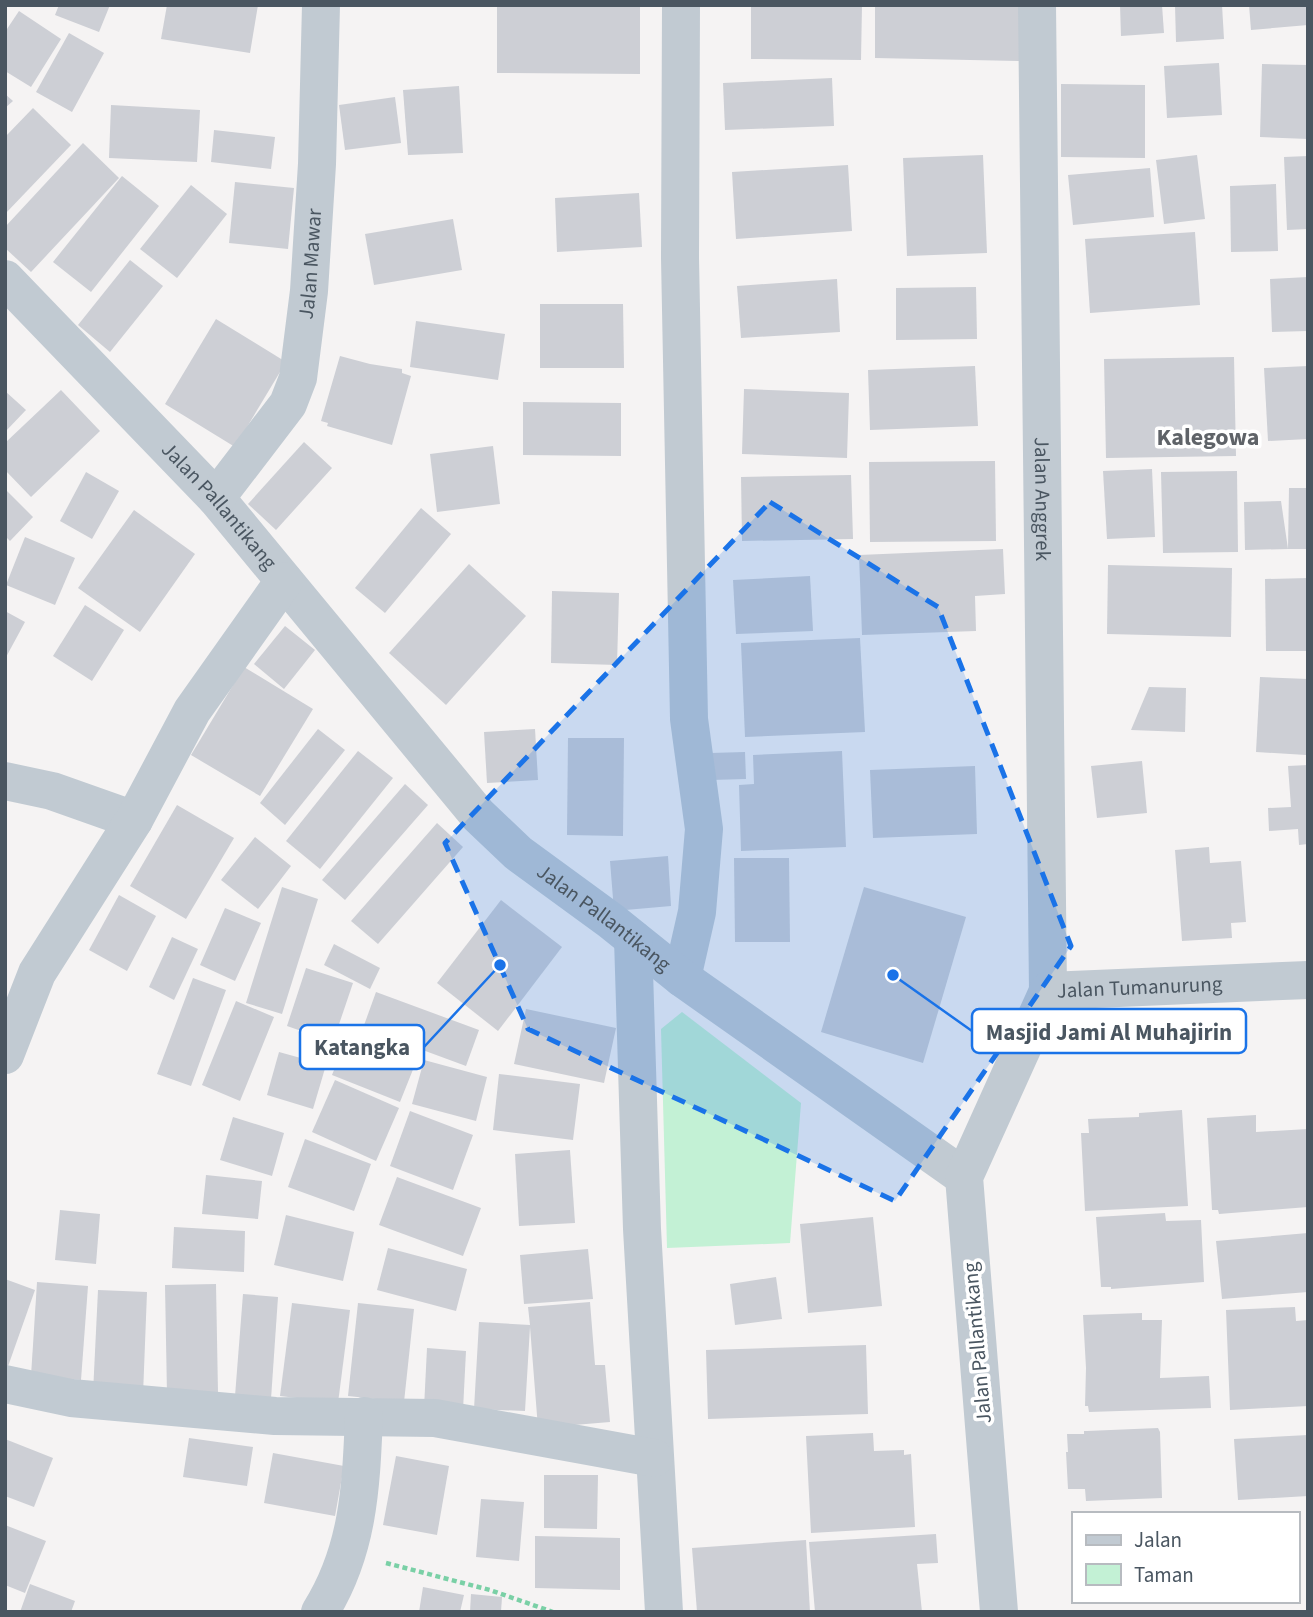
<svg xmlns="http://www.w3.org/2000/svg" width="1313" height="1617" font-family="'Source Sans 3',sans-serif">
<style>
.green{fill:#c3f1d5}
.building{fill:#cdcfd5}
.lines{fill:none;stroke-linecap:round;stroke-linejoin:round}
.path{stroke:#7ad0a6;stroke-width:4.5;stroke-dasharray:5 3.5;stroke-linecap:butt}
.minor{stroke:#c1cad2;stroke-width:38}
.marked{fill:#1a73e8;fill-opacity:0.2;stroke:#1a73e8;stroke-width:5;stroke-dasharray:14 9;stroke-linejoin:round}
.labels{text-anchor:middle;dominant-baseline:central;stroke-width:7;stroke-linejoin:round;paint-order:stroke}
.street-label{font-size:21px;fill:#4a5661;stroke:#fff}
.quarter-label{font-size:24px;font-weight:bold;fill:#5f6368;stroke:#fff}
.leader{fill:none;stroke:#1a73e8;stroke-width:2.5}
.callout-dot{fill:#1a73e8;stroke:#fff;stroke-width:2.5}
.callout{fill:#fff;stroke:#1a73e8;stroke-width:2.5}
.callout-label{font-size:23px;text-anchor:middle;font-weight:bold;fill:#4a5661}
</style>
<rect width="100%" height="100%" fill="#f5f3f3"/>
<path class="green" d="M682,1012l119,91 -11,140 -123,5 -6,-219z"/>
<g class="building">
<path d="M59,5h51l-11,27 -44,-17z"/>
<path d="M167,5h91l-8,48 -89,-14z"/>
<path d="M497,5h143v69l-143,-1z"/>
<path d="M751,5h111l-1,55 -110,-1z"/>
<path d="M875,5h148l-1,56 -147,-3z"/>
<path d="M1120,5h42l2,28 -43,3z"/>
<path d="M1175,5h47l2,34 -48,3z"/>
<path d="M1249,5h59v20l-57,5z"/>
<path d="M19,11l42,28 -30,48 -26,-16v-39z"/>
<path d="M69,33l35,20 -32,59 -36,-20z"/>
<path d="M1219,63l3,52 -55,3 -3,-52z"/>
<path d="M1262,64l46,1v74l-48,-2z"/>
<path d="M832,78l2,48 -109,4 -2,-47z"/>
<path d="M1061,84l84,1v73l-84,-1z"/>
<path d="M459,86l4,67 -55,2 -5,-65z"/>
<path d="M5,94l8,7 -8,7z"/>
<path d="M395,97l6,46 -56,7 -6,-45z"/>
<path d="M111,105l89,5 -3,52 -88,-4z"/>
<path d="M33,108l38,37 -66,69v-77z"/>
<path d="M214,130l61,7 -4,32 -60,-7z"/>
<path d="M83,143l36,35 -88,94 -26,-24v-21z"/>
<path d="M983,155l4,98 -80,3 -4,-98z"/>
<path d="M1197,155l8,64 -41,5 -8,-64z"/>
<path d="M1308,156v73l-21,1 -3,-73z"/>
<path d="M848,165l4,66 -116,8 -4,-67z"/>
<path d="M1150,168l4,49 -81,8 -5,-50z"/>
<path d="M122,176l37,30 -68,86 -38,-30z"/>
<path d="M235,182l59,6 -6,61 -59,-6z"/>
<path d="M1276,184l2,67 -47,1 -1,-66z"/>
<path d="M191,185l36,29 -50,64 -37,-29z"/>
<path d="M639,193l3,54 -85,5 -2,-54z"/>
<path d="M453,219l9,51 -88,15 -9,-51z"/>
<path d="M1195,232l5,73 -110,8 -5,-74z"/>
<path d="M130,260l33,26 -53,66 -32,-27z"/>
<path d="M1308,277v54l-36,1 -2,-53z"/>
<path d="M837,279l3,53 -99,6 -4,-52z"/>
<path d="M976,287l1,52 -81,1v-52z"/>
<path d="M540,304h83l1,64h-84z"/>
<path d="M216,319l70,43 -51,85 -70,-43z"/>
<path d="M416,321l89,13 -7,46 -88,-13z"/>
<path d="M340,356l30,8 32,5v4l9,3 -19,69 -65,-19 1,-3 -7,-2z"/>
<path d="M1234,357l2,99 -130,2 -2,-99z"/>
<path d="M975,366l3,60 -108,4 -2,-60z"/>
<path d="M1308,366v73l-40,2 -4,-73z"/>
<path d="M744,389l105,4 -2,65 -105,-4z"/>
<path d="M61,390l39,41 -69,66 -26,-27v-27z"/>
<path d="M5,391l21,19 -21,22z"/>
<path d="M523,402l98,1v53l-98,-1z"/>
<path d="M304,442l28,26 -56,62 -28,-26z"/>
<path d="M493,446l7,58 -63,8 -7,-58z"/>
<path d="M995,461l1,80 -126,1 -1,-80z"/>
<path d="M1152,469l3,68 -48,2 -4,-68z"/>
<path d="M1237,471l1,81 -75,1 -2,-81z"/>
<path d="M86,472l33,19 -27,48 -32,-18z"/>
<path d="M851,475l2,64 -111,2 -1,-64z"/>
<path d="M1289,488h19v61h-20z"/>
<path d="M5,489l28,28 -23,24 -5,-5z"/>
<path d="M1281,501l7,48 -43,1 -1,-48z"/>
<path d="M421,508l30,26 -66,79 -30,-25z"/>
<path d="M134,510l61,44 -55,78 -62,-44z"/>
<path d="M25,537l50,21 -20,47 -49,-20z"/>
<path d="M1003,549l2,45 -30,2 1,35 -114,4 -3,-80z"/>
<path d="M469,564l57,52 -80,89 -57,-52z"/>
<path d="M1108,565l124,3 -1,69 -124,-3z"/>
<path d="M810,576l3,55 -77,3 -3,-54z"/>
<path d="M1308,578v73h-42l-1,-72z"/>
<path d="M552,591l67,2 -2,72 -66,-2z"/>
<path d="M85,605l39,25 -32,51 -39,-25z"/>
<path d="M5,611l20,11 -20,37z"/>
<path d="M285,626l30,24 -31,39 -30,-25z"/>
<path d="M860,638l5,94 -120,5 -4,-94z"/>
<path d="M244,667l69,42 -53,87 -69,-41z"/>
<path d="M1260,677l48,2 -2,76 -50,-3z"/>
<path d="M1149,687l37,1 -1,44 -54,-2z"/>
<path d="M318,729l27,21 -60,75 -25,-22z"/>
<path d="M535,729l3,51 -51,3 -3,-51z"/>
<path d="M568,738h56l-1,98 -56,-1z"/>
<path d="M358,751l35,27 -73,91 -34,-28z"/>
<path d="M842,751l4,96 -105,4 -2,-66 15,-1 -1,-29z"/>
<path d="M745,752l1,27 -35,1 -1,-27z"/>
<path d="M1142,761l5,52 -50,5 -6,-52z"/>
<path d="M1308,765v79l-9,1 -1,-16 -29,2 -1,-23 23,-1 -3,-41z"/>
<path d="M975,766l2,68 -104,4 -3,-68z"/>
<path d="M405,784l23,21 -83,95 -23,-20z"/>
<path d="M177,805l57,33 -48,81 -56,-33z"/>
<path d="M437,823l26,24 -85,97 -27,-23z"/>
<path d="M255,837l36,29 -33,43 -37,-29z"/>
<path d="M1209,847l1,16 31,-2 5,61 -15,1 1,15 -50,3 -7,-91z"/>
<path d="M668,856l3,50 -57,5 -4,-50z"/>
<path d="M734,858h55l1,84h-55z"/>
<path d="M282,887l36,12 -36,115 -36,-11z"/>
<path d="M864,887l102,30 -43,146 -102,-31z"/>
<path d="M119,895l37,21 -29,55 -38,-21z"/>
<path d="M501,900l61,47 -64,84 -61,-48z"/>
<path d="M225,908l36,15 -26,58 -35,-16z"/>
<path d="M172,937l26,12 -24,51 -25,-13z"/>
<path d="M334,944l46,24 -10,21 -46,-24z"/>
<path d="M306,968l47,15 -20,59 -46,-16z"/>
<path d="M193,978l33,12 -35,96 -34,-12z"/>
<path d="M376,992l103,38 -13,36 -103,-38z"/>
<path d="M236,1001l38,16 -34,84 -38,-16z"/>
<path d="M526,1009l90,19 -12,55 -90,-19z"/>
<path d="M346,1040l68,27 -14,35 -68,-27z"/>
<path d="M279,1052l47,13 -13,44 -46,-14z"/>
<path d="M424,1060l63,17 -11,44 -64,-17z"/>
<path d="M499,1074l81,10 -7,56 -80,-10z"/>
<path d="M335,1080l64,28 -23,53 -64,-29z"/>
<path d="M1182,1110l6,96 -103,5 -4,-78h8l-1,-14 51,-2v-4z"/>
<path d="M410,1111l63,24 -20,55 -63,-24z"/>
<path d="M1256,1115v17l52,-3v78l-89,7 -1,-4h-6l-5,-92z"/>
<path d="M233,1117l51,16 -12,43 -52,-16z"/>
<path d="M305,1139l66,25 -17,47 -66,-24z"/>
<path d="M570,1150l5,73 -56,3 -4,-72z"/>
<path d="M206,1175l56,6 -4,38 -56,-5z"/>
<path d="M397,1177l84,31 -18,48 -84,-31z"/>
<path d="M60,1210l40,4 -4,50 -41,-4z"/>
<path d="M1165,1213l1,8 35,-1 3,62 -93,7v-2h-10l-5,-70z"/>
<path d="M286,1215l68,17 -11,49 -69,-16z"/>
<path d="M873,1217l9,89 -74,7 -8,-89z"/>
<path d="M174,1227l71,4 -1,41 -72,-4z"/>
<path d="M1308,1233v59l-86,7 -6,-58z"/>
<path d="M388,1248l79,21 -11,42 -79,-21z"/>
<path d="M588,1249l5,50 -69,5 -4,-49z"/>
<path d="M776,1277l6,42 -47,6 -5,-41z"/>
<path d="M5,1279l30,11 -29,82h-1z"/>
<path d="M37,1282l51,4 -7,94 -50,-4z"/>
<path d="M216,1284l2,109 -51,2 -2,-110z"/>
<path d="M98,1290l49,2 -4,103 -50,-2z"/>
<path d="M243,1294l35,3 -7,102 -36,-3z"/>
<path d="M590,1302l5,63h10l5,57 -72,6 -8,-101 -5,84 -51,-2 5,-87 51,3 -2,-18z"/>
<path d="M292,1303l58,7 -12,93 -58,-7z"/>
<path d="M358,1303l56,6 -10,93 -56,-6z"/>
<path d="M1295,1307l1,14 12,-1v86l-78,4 -4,-100z"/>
<path d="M1142,1313v7h20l-2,58 49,-2 2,32 -122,4 -1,-6h-3l1,-38 -3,-53z"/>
<path d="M866,1345l2,69 -160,5 -2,-69z"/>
<path d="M427,1348l39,3 -3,59 -39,-2z"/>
<path d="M1158,1428l2,4 2,66 -76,3 -1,-12h-17l-2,-37h2l-1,-18h17v-3h3z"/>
<path d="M873,1433l1,18 30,-1v5l7,-1 4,73 -104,6 -5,-97z"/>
<path d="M1308,1435v61l-70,4 -4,-61z"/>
<path d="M189,1438l64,9 -6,39 -64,-9z"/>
<path d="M5,1439l48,19 -19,49 -29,-11z"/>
<path d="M273,1453l71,13 -9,50 -71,-13z"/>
<path d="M396,1456l53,10 -12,69 -54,-10z"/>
<path d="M544,1475h54l-1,54 -53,-1z"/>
<path d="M481,1499l43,3 -5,59 -43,-4z"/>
<path d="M5,1525l41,16 -21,52 -20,-8z"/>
<path d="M936,1534l2,29 -21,1 5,48h-107l-6,-70z"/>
<path d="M535,1536l85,2v52l-85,-2z"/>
<path d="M806,1540l4,72h-113l-5,-64z"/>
<path d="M30,1584l45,17 -4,11h-51z"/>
<path d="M423,1587l41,8 -4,17h-41z"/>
<path d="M471,1594l31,3 -1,15h-31z"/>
</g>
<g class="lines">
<path class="path" d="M386,1563l104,27 63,22"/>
<g class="minor">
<path d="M681,5l-1,253 9,461 15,110 -7,83 -15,66"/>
<path id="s1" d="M1037,5l11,986"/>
<path id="s2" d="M5,279l211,219 262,317 40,38 93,68 71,57 282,199"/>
<path id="s3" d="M216,498l72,-94 10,-26 11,-87 8,-127 4,-159"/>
<path d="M5,781l47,10 82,29"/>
<path d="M633,939l9,290 22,383"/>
<path d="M5,1055l32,-82 97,-153 58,-109 92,-130"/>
<path d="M5,1384l66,14 204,18 160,2 219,40"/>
<path d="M320,1612c39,-62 41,-126 44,-196"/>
<path id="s4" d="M999,1612l-35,-435 84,-186 260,-11"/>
</g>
</g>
<path class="marked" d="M770,502l168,105 133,339 -176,255 -367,-172 -83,-186z"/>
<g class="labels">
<g class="street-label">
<text stroke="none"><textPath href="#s3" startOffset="261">Jalan Mawar</textPath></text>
<text stroke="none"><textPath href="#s1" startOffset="494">Jalan Anggrek</textPath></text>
<text stroke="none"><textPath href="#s2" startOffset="312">Jalan Pallantikang</textPath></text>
<text stroke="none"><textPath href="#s2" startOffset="878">Jalan Pallantikang</textPath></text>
<text stroke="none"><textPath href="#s4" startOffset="732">Jalan Tumanurung</textPath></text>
<text transform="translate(977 1343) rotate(-95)">Jalan Pallantikang</text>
</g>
<g class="quarter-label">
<text x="1208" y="437">Kalegowa</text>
</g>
</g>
<path class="leader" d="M893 975L972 1031M500 965L424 1047"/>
<g class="callout-dot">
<circle cx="893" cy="975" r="7"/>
<circle cx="500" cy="965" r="7"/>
</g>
<g class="callout">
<rect x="972" y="1009" width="274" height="44" rx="7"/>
<rect x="300" y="1025" width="124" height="44" rx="7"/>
</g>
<g class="callout-label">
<text x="1109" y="1040">Masjid Jami Al Muhajirin</text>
<text x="362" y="1055">Katangka</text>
</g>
<rect width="1313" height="1617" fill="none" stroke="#4a5661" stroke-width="14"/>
<rect x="1072" y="1512" width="228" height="91" fill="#ffffff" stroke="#b7bbc0" stroke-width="2"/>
<rect x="1086" y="1535" width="35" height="10" fill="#c1cad2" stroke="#b7bbc0" stroke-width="2"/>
<text x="1134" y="1547" font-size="21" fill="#4a5661">Jalan</text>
<rect x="1086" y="1564" width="35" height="21" fill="#c3f1d5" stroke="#b7bbc0" stroke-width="2"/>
<text x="1134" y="1582" font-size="21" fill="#4a5661">Taman</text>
</svg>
